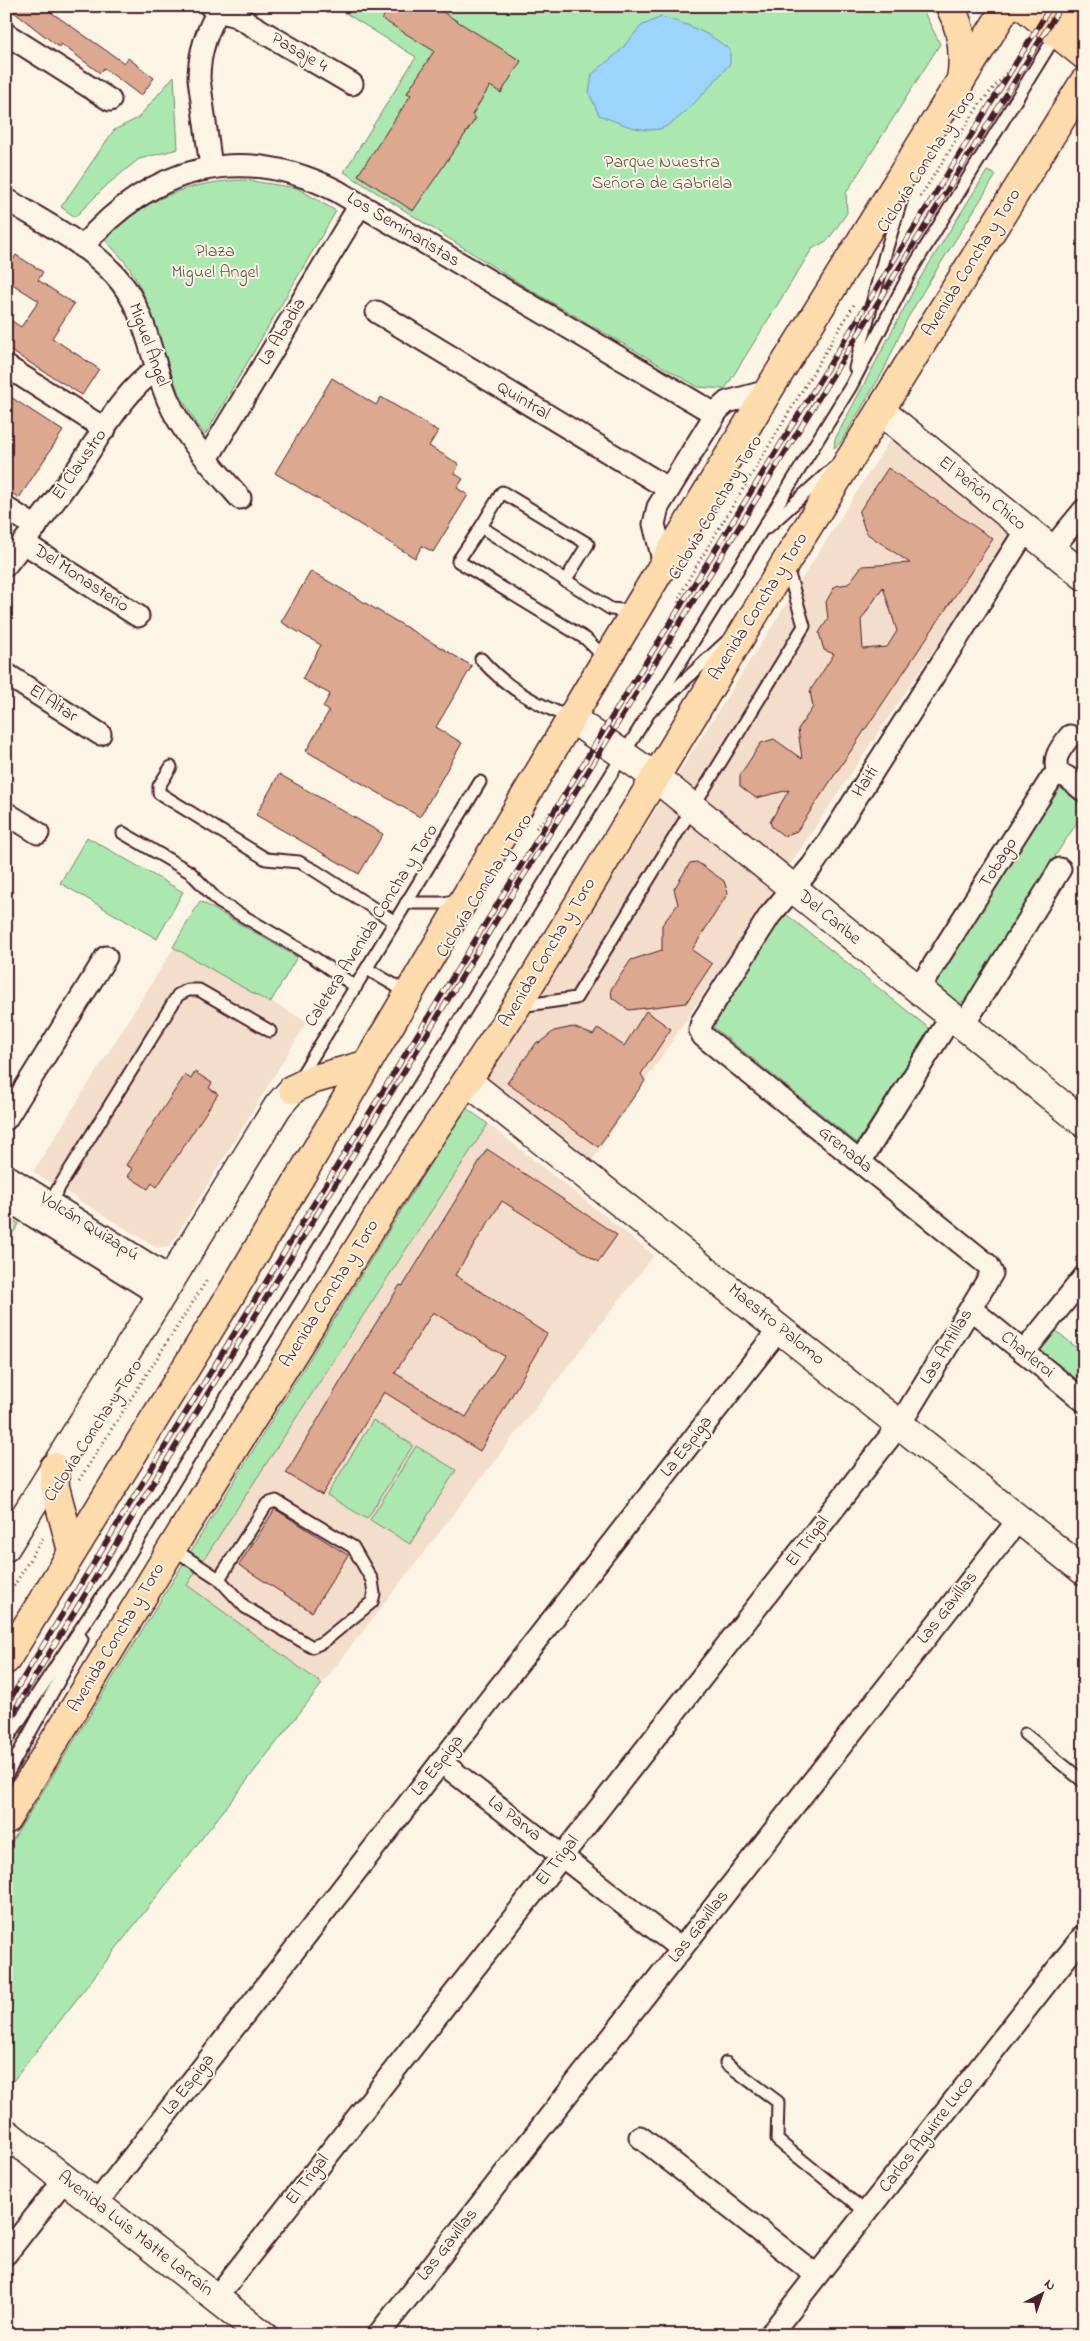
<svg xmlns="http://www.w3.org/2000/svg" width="1090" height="2341" font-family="'Indie Flower',sans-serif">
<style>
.built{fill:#f2decb}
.green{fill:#aae8b0;stroke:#7a846e}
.water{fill:#9cd4fb;stroke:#7b8ca8}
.building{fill:#dca88f;stroke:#4a1f2b;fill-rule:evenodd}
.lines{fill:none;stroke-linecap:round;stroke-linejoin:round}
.lane-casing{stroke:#4a1f2b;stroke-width:15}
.street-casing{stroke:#4a1f2b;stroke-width:25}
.secondary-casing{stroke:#4a1f2b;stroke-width:31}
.primary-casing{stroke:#4a1f2b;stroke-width:31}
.path{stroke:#4a1f2b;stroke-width:3;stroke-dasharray:1 4;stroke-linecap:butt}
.lane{stroke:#fcf5e5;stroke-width:11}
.street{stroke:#fcf5e5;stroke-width:21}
.secondary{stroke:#fcf5e5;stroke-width:28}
.primary{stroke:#fddbac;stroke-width:28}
.rail-casing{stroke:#4a1f2b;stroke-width:5.5}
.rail{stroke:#fcf5e5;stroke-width:4;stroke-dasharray:11;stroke-linecap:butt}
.labels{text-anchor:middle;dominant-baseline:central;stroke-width:4;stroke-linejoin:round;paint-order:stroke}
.street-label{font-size:18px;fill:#4a1f2b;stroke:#fcf5e5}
.park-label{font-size:18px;fill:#62514c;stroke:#fcf5e5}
</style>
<rect width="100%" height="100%" fill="#fcf5e5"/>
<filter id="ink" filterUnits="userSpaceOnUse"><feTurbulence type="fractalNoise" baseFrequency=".02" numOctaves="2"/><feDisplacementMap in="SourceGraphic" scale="10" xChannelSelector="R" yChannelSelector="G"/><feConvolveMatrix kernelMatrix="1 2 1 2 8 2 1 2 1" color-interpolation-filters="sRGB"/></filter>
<g filter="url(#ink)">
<g class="built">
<path d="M891,438l119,98 -419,626 -104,-86z"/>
<path d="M175,946l132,76 -137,224 -13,2 -124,-76z"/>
<path d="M488,1124l166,131 -332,429 -135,-99z"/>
</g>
<g class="green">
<path d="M334,6h587l19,38 -94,149 1,20 -19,27 -16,9 -87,140 -27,-2 -171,-99 -183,-116 72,-115z"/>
<path d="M174,76l4,73 -39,10 -31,25 -33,33 -14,-10 53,-77 24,-12z"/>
<path d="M987,171l9,4 -72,115 -18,31 -22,49 -43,72 -7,6 1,-9 84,-159z"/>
<path d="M245,180l52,8 39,23 -131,224c-13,-18 -25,-38 -33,-59 -13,-36 -21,-74 -42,-107 -7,-11 -17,-20 -25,-29 37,-41 85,-59 140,-60z"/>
<path d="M1064,786l20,14v12l-29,44 3,4 -90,140 -10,3 -22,-19v-11l119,-183z"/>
<path d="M87,837l96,55 -26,47 -97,-56z"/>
<path d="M200,901l97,56 -27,46 -97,-56z"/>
<path d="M782,911l148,118 -73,114 -145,-117z"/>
<path d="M465,1107l23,17 -301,461 135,99 -316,406v-239z"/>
<path d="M6,1216l13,8 -13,20z"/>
<path d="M1053,1328l31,26v39l-47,-38 2,-10z"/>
<path d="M373,1420l40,25 -46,74 -40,-24z"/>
<path d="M416,1446l40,24 -46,74 -40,-24z"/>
</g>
<path class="water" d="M661,17c25,6 49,16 69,33v14c-16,17 -51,61 -71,65 -20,4 -42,-7 -60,-14l-10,-22 3,-19 27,-22 22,-26z"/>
<g class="building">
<path d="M6,6h36l82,57 4,-5 26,20 -13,18 -37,-28 -4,5 -39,-29 -2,3z"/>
<path d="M390,6h43l88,55 -20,32 -11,-7 -18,29 4,3 -63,93 -55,-36 53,-80 -4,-2 27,-42 -52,-32z"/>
<path d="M16,255l27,17 -5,8 36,24 -22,34 47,31 -17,26 -76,-47v-31l15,10 18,-26 -33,-21v-10z"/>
<path d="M332,378l44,27 5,-8 57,34 -9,15 30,18 -5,9 9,6 -6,9 11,7 -35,57 -11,-6 -7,12 -140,-85z"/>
<path d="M6,394l57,37 -44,67 -13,-9z"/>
<path d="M888,468l105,71 -196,292 -13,5 -12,-9 -2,-5 19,-32 -33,8 -16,-12v-11l21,-32 13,-4 28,20 -4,-30 15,-22 -3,-16 24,-37 -10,-4 -5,-17 9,-14 -2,-17 9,-16 13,-2 14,-18 48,-3 -44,-30 -7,-21zM883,587l14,44 -10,16 -24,2 -2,-29z"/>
<path d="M311,571l161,95 -36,61 26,16 -42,74 -114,-66 23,-40 -6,-4 7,-13 -28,-15 19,-34 -40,-23z"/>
<path d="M279,774l104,60 -24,40 -103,-59z"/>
<path d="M697,862l27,19 4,12 -36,57 20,14 -26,39 -57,7 -17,-12 -1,-9 20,-29 31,-10v-25l16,-21 -4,-15 16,-26z"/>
<path d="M646,1011l25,18 -30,45 4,7 -47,66 -91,-64 30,-41 2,1 15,-12 19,-4 20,8 5,-7 26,18z"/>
<path d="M195,1072l17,11 -3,5 9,6 -61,93 -5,-4 -4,6 -20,-13 5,-7 -7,-4 59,-90 6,4z"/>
<path d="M487,1149l130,86 -19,27 -96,-61 -47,74 92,59 -67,117 -96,-59 -62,103 -36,-22 78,-131 36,-57 3,1zM433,1312l71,44 -38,61 -71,-44z"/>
<path d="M275,1509l73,46 -36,57 -73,-47z"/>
</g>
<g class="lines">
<g class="lane-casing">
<g id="lane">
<path d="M855,368l31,-117 18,-60"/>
<path d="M481,527l21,-35 86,52 -23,37"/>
<path d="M767,528l66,-60"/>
<path d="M481,659c25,29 55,45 90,59"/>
<path d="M602,663l-5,-13 -11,-11 -128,-78 23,-34 130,82 21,2"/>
<path d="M656,707l71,-66"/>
<path d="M171,767l-12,19v7l107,66 33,3 15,8 81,52"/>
<path d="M123,833l67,39 29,30 94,55 43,30"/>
<path d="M406,903h38l17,-3"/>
<path d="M367,969l41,24"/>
<path d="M520,1006l56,-8 228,-372 -17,-59"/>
<path d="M298,1081l182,-299"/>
<path d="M50,1202l128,-207 10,-5h11l71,41"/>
<path d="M172,1548l47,31 26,28 67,40 11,-5 49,-40 2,-8 -2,-14 -19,-33 -77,-46 -9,3 -48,75"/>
<path d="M1025,1734l59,48"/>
<path d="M6,1741l113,-170 732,-1185 61,-117 145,-236"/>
<path d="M6,1776l76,-137"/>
<path d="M726,2063l52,39 -1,38 89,72"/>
</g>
</g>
<g class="street-casing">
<g id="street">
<path d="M210,6l8,5 18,5 116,68"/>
<path d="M6,34l104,66"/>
<path d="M211,167l-12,-88c0,-27 8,-49 22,-73"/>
<path d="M6,199c37,23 80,44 109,76 32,35 35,83 53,125 16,37 46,68 72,98"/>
<path d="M82,247c69,-81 159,-105 255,-56l378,223"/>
<path d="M377,312l292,177"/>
<path d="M6,366l99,63"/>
<path d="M207,459l153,-254"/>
<path d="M6,508l30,19"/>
<path d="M24,543l114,73"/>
<path d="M1051,550l33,-40"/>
<path d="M664,564l-10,-40 4,-17 60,-97 9,-8 41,-11"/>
<path d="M6,565c26,-33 51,-67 75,-101 22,-33 43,-73 76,-95"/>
<path d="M6,674l94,60"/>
<path d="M1058,774c-6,-16 2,-25 12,-38"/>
<path d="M1058,774l9,3 17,14"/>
<path d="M6,813l32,20"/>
<path d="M918,990l133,-211 7,-5"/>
<path d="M963,1026l97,-157"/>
<path d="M6,1119l100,-162"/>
<path d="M860,1162l91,-145"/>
<path d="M6,1175l166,104"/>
<path d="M6,1199l155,97"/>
<path d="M971,1309l113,92"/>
<path d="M1024,1352l60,-75"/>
<path d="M441,1762l240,187"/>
<path d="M640,2137l176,138"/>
<path d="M96,2204l684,-876"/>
<path d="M6,2254l59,-75"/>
<path d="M216,2298l684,-874 92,-151 -4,-8 -285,-229 -3,-6 2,-8 68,-107 42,-49 11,-16 203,-320"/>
<path d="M378,2335l641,-816"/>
<path d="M770,2335l314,-400"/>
</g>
</g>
<g class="secondary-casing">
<g id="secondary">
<path d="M881,411l203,165"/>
<path d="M571,718l84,59 429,346"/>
<path d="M467,1081l617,490"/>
<path d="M6,1547l272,-441 15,-17"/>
<path d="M6,2133l257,202"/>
</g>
</g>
<g class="primary-casing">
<g id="primary">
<path d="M950,6c12,23 15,49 11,74"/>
<path d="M1023,6l61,49"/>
<path d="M1060,6l24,17"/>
<path d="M293,1089l18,-9 54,-15"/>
<path d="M54,1467l1,20 17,64"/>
<path d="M6,1660l224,-364 356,-603 182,-302 239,-385"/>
<path d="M6,1820l166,-272 227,-365 117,-176 270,-445 298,-480"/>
</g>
</g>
<g class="path">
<path d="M920,197l59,-92 30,-35 20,-29"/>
<path d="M670,647l10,-51 11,-21 164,-272"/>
<path d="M536,828l11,-13 40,-33"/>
<path d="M79,1480l128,-200"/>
<path d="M6,1599l38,-63"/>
</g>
<use href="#lane" class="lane"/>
<use href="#street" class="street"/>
<use href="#secondary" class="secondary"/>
<use href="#primary" class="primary"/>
<g class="rail-casing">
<g id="rail">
<path d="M6,1706l601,-981 444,-719"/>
<path d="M6,1724l518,-849 537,-869"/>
</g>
</g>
<use href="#rail" class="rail"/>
</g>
</g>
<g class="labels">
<g class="street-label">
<text transform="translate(299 53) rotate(30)">Pasaje 4</text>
<text transform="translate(927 162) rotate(-57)">Ciclovía Concha y Toro</text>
<text transform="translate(403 230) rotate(31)">Los Seminaristas</text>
<text transform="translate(972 263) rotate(-58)">Avenida Concha y Toro</text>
<text transform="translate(283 332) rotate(-59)">La Abadia</text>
<text transform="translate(148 345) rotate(70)">Miguel Ángel</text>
<text transform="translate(523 401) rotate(31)">Quintral</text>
<text transform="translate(80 465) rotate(-55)">El Claustro</text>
<text transform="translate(982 494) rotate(39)">El Peñón Chico</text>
<text transform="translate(716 508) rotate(-59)">Ciclovía Concha y Toro</text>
<text transform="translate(81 579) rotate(33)">Del Monasterio</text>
<text transform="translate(759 607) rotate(-58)">Avenida Concha y Toro</text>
<text transform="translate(53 704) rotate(33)">El Altar</text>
<text transform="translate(866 782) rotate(-57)">Haití</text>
<text transform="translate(999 863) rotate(-58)">Tobago</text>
<text transform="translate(485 886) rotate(-58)">Ciclovía Concha y Toro</text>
<text transform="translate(829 918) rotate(39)">Del Caribe</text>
<text transform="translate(372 926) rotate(-58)">Caletera Avenida Concha y Toro</text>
<text transform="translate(548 953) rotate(-59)">Avenida Concha y Toro</text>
<text transform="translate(845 1150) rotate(39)">Grenada</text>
<text transform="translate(89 1227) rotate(32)">Volcán Quizapú</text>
<text transform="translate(330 1294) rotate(-58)">Avenida Concha y Toro</text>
<text transform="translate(776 1325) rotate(39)">Maestro Palomo</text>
<text transform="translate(947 1347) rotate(-59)">Las Antillas</text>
<text transform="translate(1027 1355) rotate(39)">Charleroi</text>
<text transform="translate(94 1431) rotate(-57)">Ciclovía Concha y Toro</text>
<text transform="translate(687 1447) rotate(-52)">La Espiga</text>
<text transform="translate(808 1542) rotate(-52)">El Trigal</text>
<text transform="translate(948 1608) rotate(-52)">Las Gavillas</text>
<text transform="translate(117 1638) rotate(-59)">Avenida Concha y Toro</text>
<text transform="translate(438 1766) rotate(-52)">La Espiga</text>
<text transform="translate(514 1819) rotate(38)">La Parva</text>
<text transform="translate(558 1861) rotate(-52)">El Trigal</text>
<text transform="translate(699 1927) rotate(-52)">Las Gavillas</text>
<text transform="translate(189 2085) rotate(-52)">La Espiga</text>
<text transform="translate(927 2135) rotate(-52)">Carlos Aguirre Luco</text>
<text transform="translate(308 2180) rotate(-52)">El Trigal</text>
<text transform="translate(135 2234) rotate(38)">Avenida Luis Matte Larraín</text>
<text transform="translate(448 2245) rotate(-52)">Las Gavillas</text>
</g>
<g class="park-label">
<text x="662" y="163">Parque Nuestra<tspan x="662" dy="21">Señora de Gabriela</tspan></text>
<text x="215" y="252">Plaza<tspan x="215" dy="21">Miguel Angel</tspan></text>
</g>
</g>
<rect width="1090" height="2341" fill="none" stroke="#fcf5e5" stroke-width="25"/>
<rect x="12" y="12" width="1065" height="2316" fill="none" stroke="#4a1f2b" stroke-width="2" filter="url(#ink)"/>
<g transform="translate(1042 2294) rotate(41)" stroke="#fcf5e5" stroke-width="4" paint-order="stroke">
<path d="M0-4L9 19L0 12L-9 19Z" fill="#4a1f2b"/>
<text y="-8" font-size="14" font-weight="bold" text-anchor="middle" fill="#4a1f2b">N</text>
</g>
</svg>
